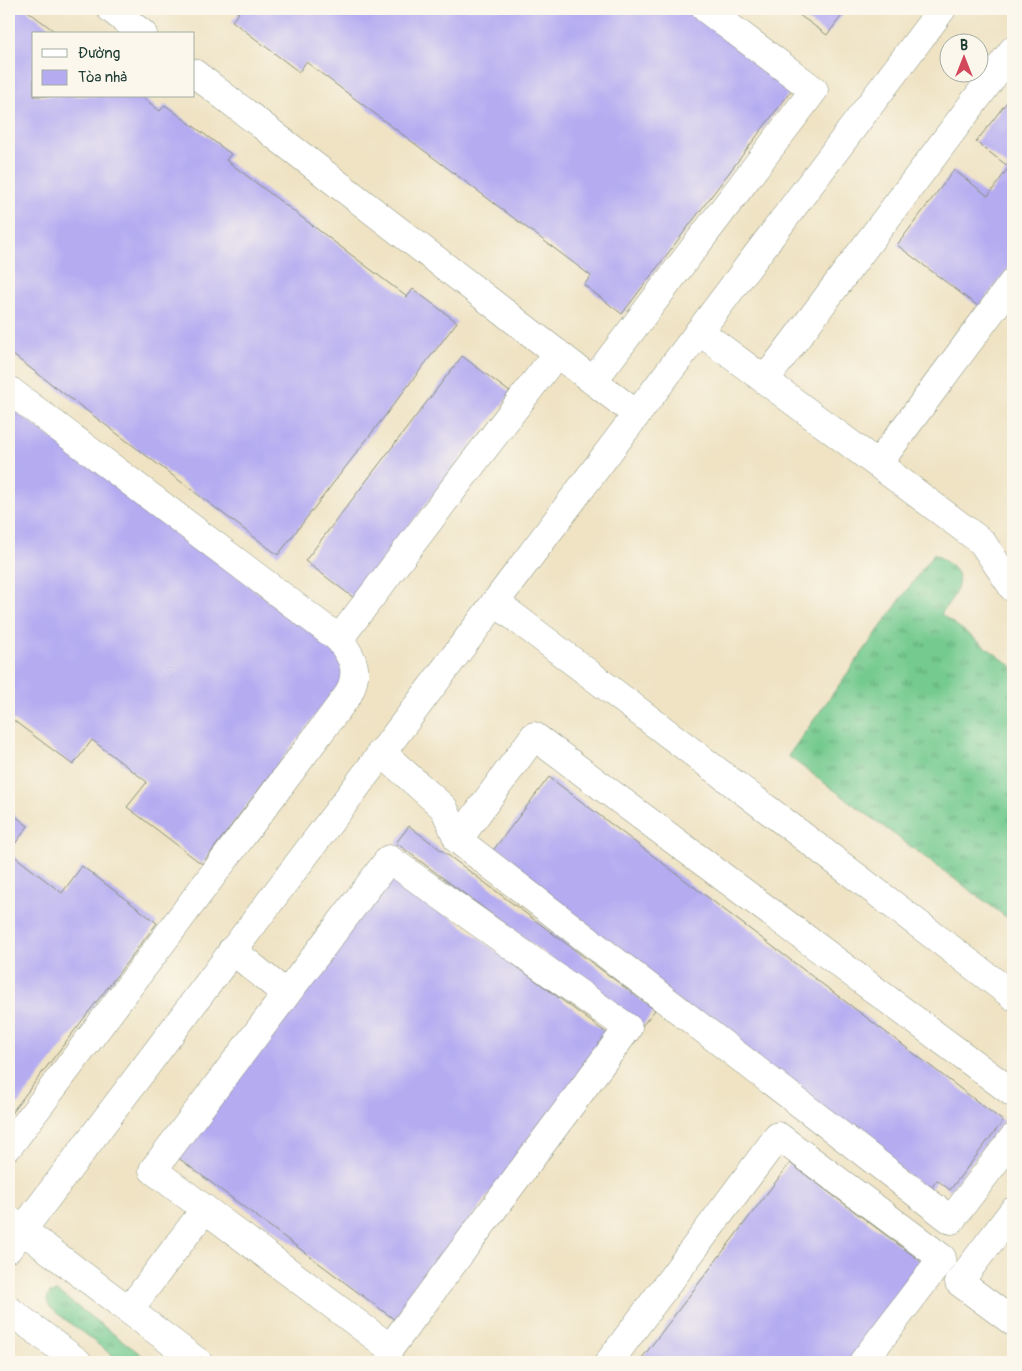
<svg xmlns="http://www.w3.org/2000/svg" width="1022" height="1371" font-family="Pangolin,sans-serif">
<style>
.grass{fill:url(#grass-tufts);stroke:#4a8462}
.building{fill:#b4abf1}
.lines{fill:none;stroke-linecap:round;stroke-linejoin:round}
.minor-casing{stroke:#87907c;stroke-width:29}
.minor{stroke:#fff;stroke-width:28}
</style>
<defs>
<pattern id="grass-tufts" width="24" height="20" patternUnits="userSpaceOnUse" patternTransform="scale(1.25)"><rect width="24" height="20" fill="#74ca8f"/><path d="M3 7l-1-3M5 7V3M7 7l1-3M15 17l-1-3M17 17v-4M19 17l1-3" fill="none" stroke="#5fa576"/></pattern>
</defs>
<rect width="100%" height="100%" fill="#fbf7ec"/>
<filter id="ink" filterUnits="userSpaceOnUse"><feTurbulence type="fractalNoise" baseFrequency=".02" numOctaves="2"/><feDisplacementMap in="SourceGraphic" scale="10" xChannelSelector="R" yChannelSelector="G"/><feConvolveMatrix kernelMatrix="1 2 1 2 8 2 1 2 1" color-interpolation-filters="sRGB"/></filter>
<filter id="wash" filterUnits="userSpaceOnUse"><feTurbulence type="fractalNoise" baseFrequency=".0096" numOctaves="4" result="noise"/><feDisplacementMap in="SourceGraphic" scale="20" xChannelSelector="R" yChannelSelector="G"/><feGaussianBlur stdDeviation="1.12" result="paint"/><feColorMatrix in="noise" values="0 0 0 0 0 0 0 0 0 0 0 0 0 0 0 0 0 1.4 0 .05"/><feComposite in="paint" operator="in"/></filter>
<g filter="url(#wash)">
<rect width="100%" height="100%" fill="#efe3c4"/>
<g class="grass">
<path d="M934,553c6,5 14,9 19,15 15,15 -4,33 -12,46l72,53v255l-225,-166z"/>
<path d="M57,1292l6,4 88,66h-30l-64,-49 -8,-7 -2,-8 3,-5z"/>
</g>
<g id="blocks">
<g class="building">
<path d="M9,9h16l33,25h-24v62h107l19,15 5,-6 66,49 -5,6 181,137 6,-8 44,33 -179,233 -269,-203z"/>
<path d="M233,9h466l98,74 -175,231 -38,-29 7,-9 -285,-214 -7,10 -67,-51 7,-8z"/>
<path d="M791,9h56l-20,26z"/>
<path d="M1013,94v168l-34,45 -82,-62 57,-75 34,26 21,-29 -33,-25z"/>
<path d="M462,356l49,37 -157,205 -49,-37z"/>
<path d="M9,406l335,250 3,18 -145,190 -75,-57 20,-25 -55,-42 -19,25 -64,-48z"/>
<path d="M549,777l454,344 -53,69 -13,-10 -8,11 -441,-334z"/>
<path d="M9,811l19,15 -19,26z"/>
<path d="M409,826l246,184 -13,16 -246,-183z"/>
<path d="M9,852l53,41 20,-27 75,57 -148,193z"/>
<path d="M391,873l218,162 -214,285 -218,-163z"/>
<path d="M790,1163l137,103 -73,96h-215z"/>
</g>
</g>
</g>
<g filter="url(#ink)">
<use href="#blocks" fill-opacity="0" stroke="#87907c" stroke-width="1"/>
<g class="lines">
<g class="minor-casing">
<g id="minor">
<path d="M111,9l32,25"/>
<path d="M194,73l442,341"/>
<path d="M699,331l283,211 31,46"/>
<path d="M765,380l248,-330"/>
<path d="M593,381l221,-291 -108,-81"/>
<path d="M9,390l330,249 218,-286"/>
<path d="M878,464l135,-182"/>
<path d="M495,602l518,394"/>
<path d="M381,752l63,56 14,32 493,380 62,-82"/>
<path d="M458,840l76,-104 479,357"/>
<path d="M232,950l54,44"/>
<path d="M9,1146l339,-451c12,-24 6,-36 -9,-56"/>
<path d="M1013,1211l-54,71 54,40"/>
<path d="M9,1220l189,142"/>
<path d="M9,1248l933,-1239"/>
<path d="M9,1310l69,52"/>
<path d="M129,1310l76,-101 -52,-39 236,-311 239,169 -238,320 -185,-139"/>
<path d="M609,1362l169,-226 164,122 -79,104"/>
</g>
</g>
<use href="#minor" class="minor"/>
</g>
</g>
<rect width="1022" height="1371" fill="none" stroke="#fbf7ec" stroke-width="30"/>
<rect x="32" y="32" width="162" height="65" fill="#fbf7ec" stroke="#a3ada2"/>
<rect x="42" y="49" width="25" height="8" fill="#ffffff" stroke="#a3ada2"/>
<text x="78" y="58" font-size="15" fill="#1f3d34">Đường</text>
<rect x="42" y="70" width="25" height="15" fill="#b4abf1" stroke="#a3ada2"/>
<text x="78" y="82" font-size="15" fill="#1f3d34">Tòa nhà</text>
<g transform="translate(964 58)"><circle r="24" fill="#fbf7ec" stroke="#a3ada2"/>
<path d="M0-4L9 19L0 12L-9 19Z" fill="#d1495b"/>
<text y="-8" font-size="14" font-weight="bold" text-anchor="middle" fill="#1f3d34">B</text>
</g>
</svg>
